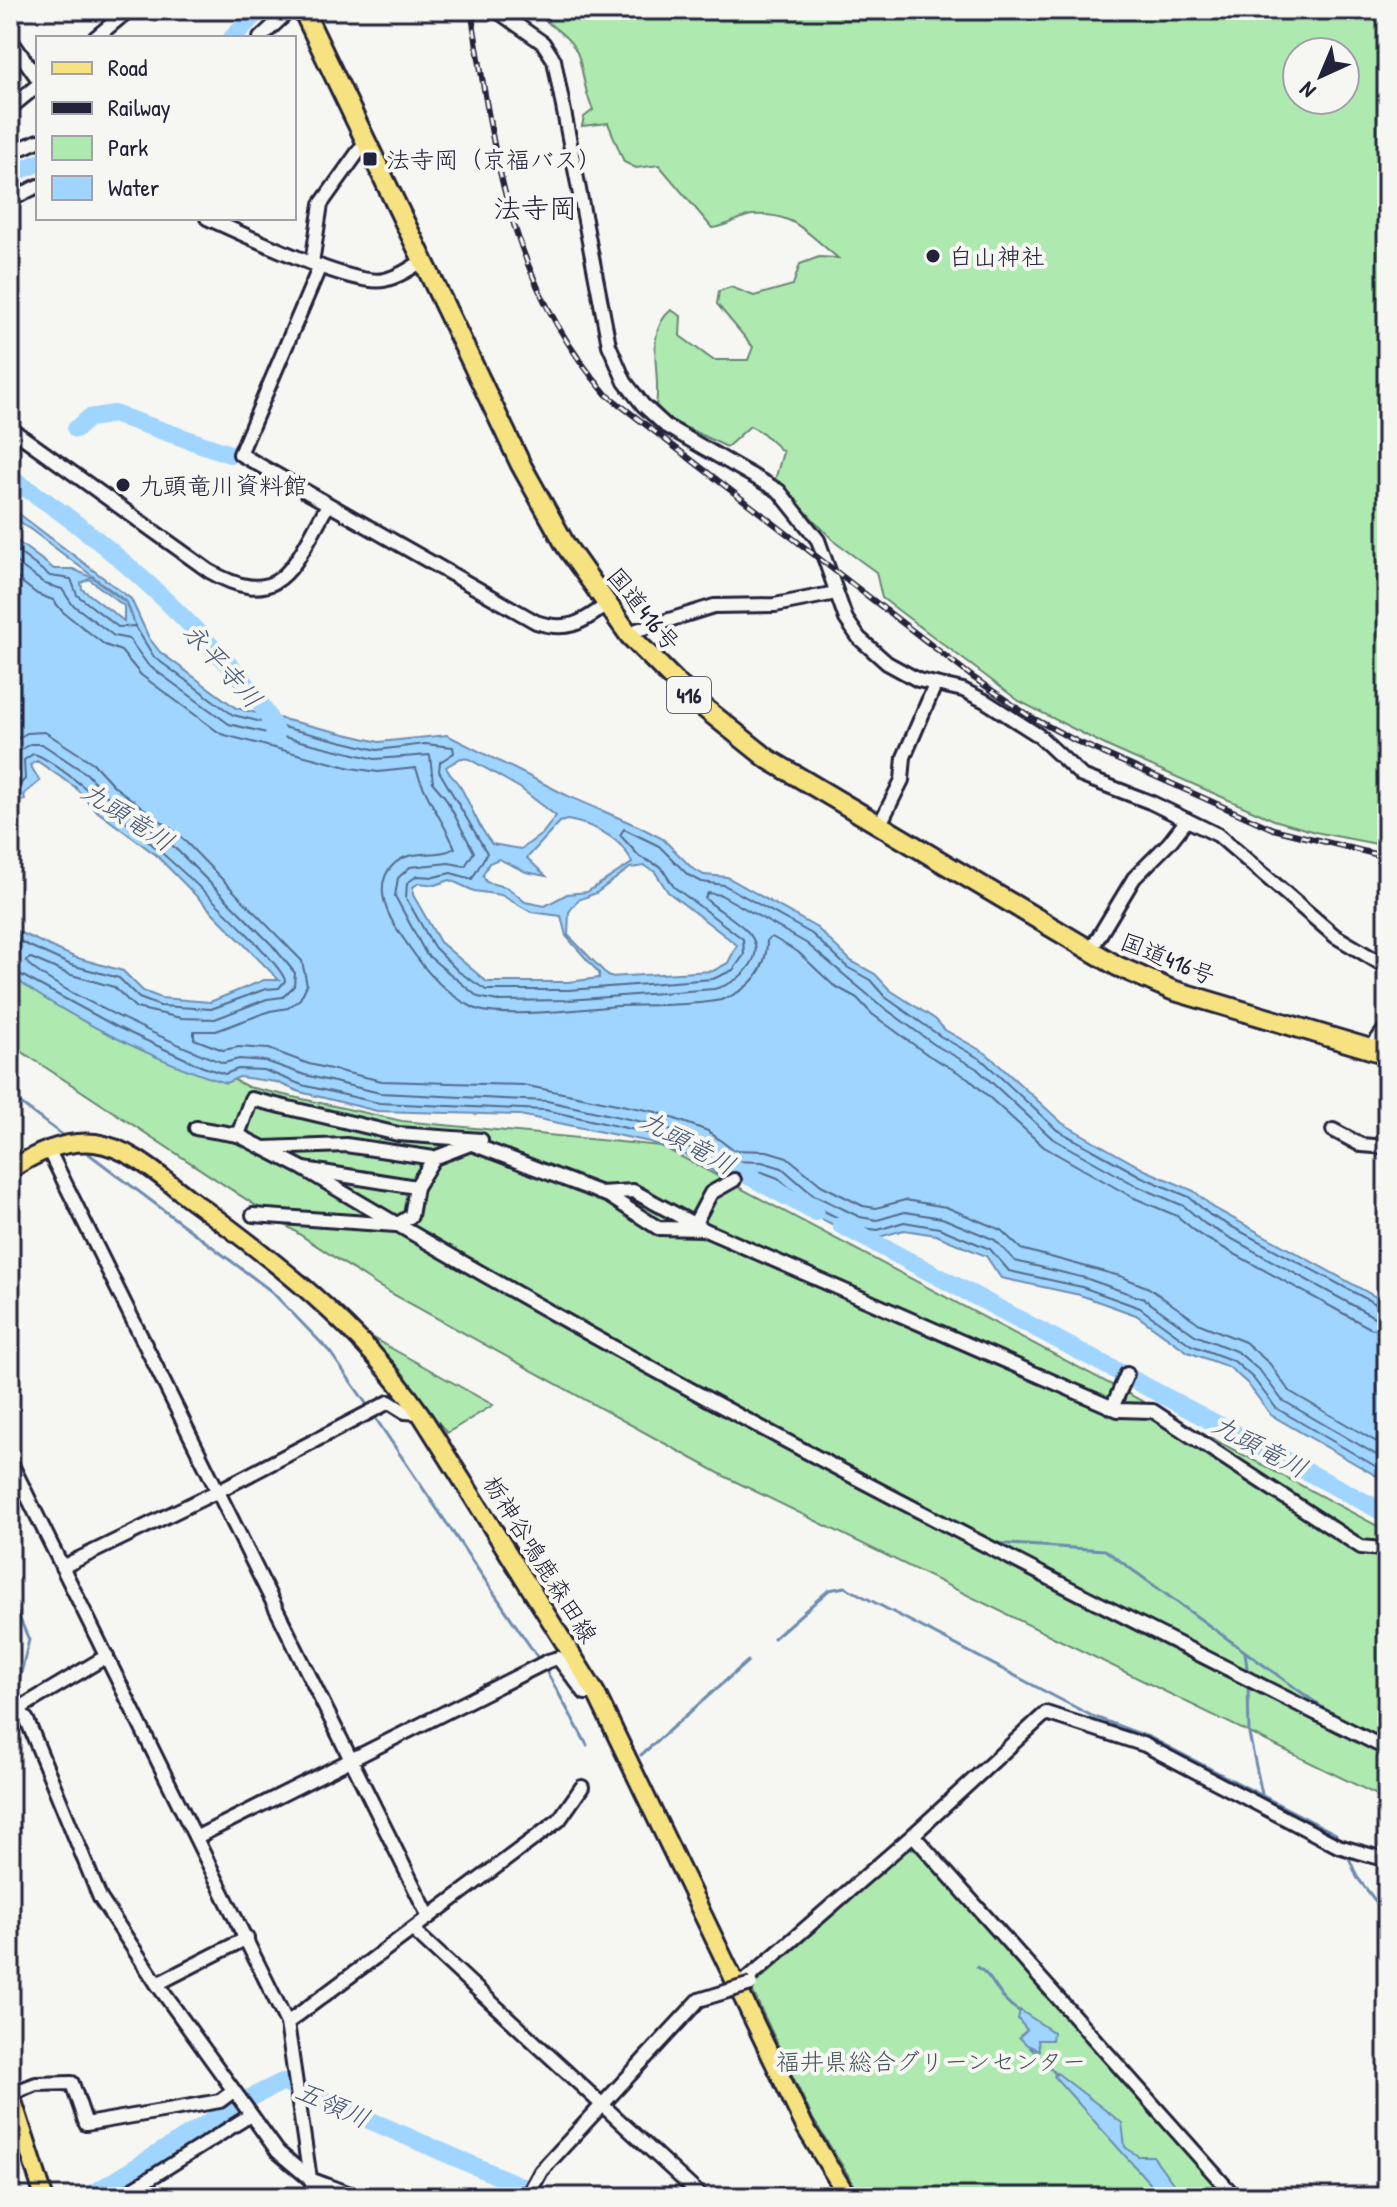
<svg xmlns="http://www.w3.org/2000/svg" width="1397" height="2207" font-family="'Patrick Hand','Klee One',sans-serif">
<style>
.green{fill:#aeeaaf;stroke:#688675;stroke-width:2;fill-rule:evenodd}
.water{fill:#9fd5fe;stroke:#6d8db0;stroke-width:2;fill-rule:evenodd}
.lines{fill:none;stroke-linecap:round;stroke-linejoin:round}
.shore{stroke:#546a89;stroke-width:2}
.stream{stroke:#6d8db0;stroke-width:3}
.river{stroke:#9fd5fe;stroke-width:18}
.minor-casing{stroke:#22223b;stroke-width:18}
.major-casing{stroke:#22223b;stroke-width:22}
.highway-casing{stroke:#22223b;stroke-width:24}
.minor{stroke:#f6f6f2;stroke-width:12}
.major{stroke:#f6e281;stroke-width:16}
.highway{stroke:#f6e281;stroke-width:18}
.rail-casing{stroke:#22223b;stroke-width:6}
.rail{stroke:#f6f6f2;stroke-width:3;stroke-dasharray:9;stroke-linecap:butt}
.minor-bridge-casing{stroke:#22223b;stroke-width:18;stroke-linecap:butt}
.minor-bridge{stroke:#f6f6f2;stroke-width:12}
.poi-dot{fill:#22223b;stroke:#f6f6f2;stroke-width:3}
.labels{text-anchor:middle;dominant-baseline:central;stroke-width:8;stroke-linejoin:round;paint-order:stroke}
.shield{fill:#f6f6f2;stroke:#626272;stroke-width:2}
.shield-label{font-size:22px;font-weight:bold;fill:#22223b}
.poi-label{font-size:24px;fill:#22223b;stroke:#f6f6f2;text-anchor:start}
.street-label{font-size:24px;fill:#22223b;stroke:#f6f6f2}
.park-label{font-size:24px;fill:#455458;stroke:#f6f6f2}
.water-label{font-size:26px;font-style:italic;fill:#485876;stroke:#f6f6f2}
.quarter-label{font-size:28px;fill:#22223b;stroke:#f6f6f2}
</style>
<rect width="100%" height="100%" fill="#f6f6f2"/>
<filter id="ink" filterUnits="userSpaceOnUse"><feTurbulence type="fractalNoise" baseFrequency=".0125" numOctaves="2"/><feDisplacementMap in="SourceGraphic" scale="16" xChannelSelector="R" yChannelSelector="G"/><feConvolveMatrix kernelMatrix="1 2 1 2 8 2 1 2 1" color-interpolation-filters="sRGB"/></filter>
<g filter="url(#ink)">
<g class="green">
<path d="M533,10h854v836l-72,-14 -41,-12 -165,-73 -90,-46 -137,-103 -6,-26 -40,-29 -61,-63 8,-28 -20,-19 -13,-7 -23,21 -57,-27 -14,-15c6,-31 -13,-72 15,-95l10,6 -1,20 33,24h35l5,-13 -36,-43 2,-13 12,-4 23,9 39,-11 7,-21 19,-7 19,1c-32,-25 -43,-46 -85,-43 -13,1 -26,12 -41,13l-53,-63 -23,3 -12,-6 -16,-39 -26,3 2,-9 9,-7c-9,-19 -9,-36 -15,-55 -7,-19 -31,-31 -45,-45zM1297,52h48v48h-48z"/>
<path d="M10,964l238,123 154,34 259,25 726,385v269l-663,-324 -346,-190 -368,-242z"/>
<path d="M371,1337l122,68 -46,28z"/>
<path d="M908,1849h13l304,348h-363l-49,-78 -60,-127 3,-9z"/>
</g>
<g class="water">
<path d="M10,507l121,92 18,39 11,14 76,56 143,34 68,-7 121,61 72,31 23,12 29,29 12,7 23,2 90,51 34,33 24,13 15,16 45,29 10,11 42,24 75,69 83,47 49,21 20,17 173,95v179l-116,-67 -24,-32 -18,-16 -41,-15 -52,-37 -56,-20 -79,-17 -15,-22 -50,-21 -32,-5 -32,9 -19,-5 -53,-25 -24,-24 -15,-5 -37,-1 -28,-20 -46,-17 -130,-27 -143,-4 -77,-19 -24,-10 -37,-5 -13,6c-66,-20 -161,-67 -216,-108v-47l64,29 49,14 20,20 18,7 49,4 54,-22h15l-123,-125 -62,-46 -19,-22 -38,-26 -7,4 10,16 -16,13 1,6 -15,3v-267l44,33h19l20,9 33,25 12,29 -11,-30 -117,-88zM89,579l35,27v15l-42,-32 -1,-6zM461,758l8,1 51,29 36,28 -14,18 -21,15 -29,-5c-15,-18 -20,-37 -31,-56 -5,-9 -11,-11 -15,-21zM567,820c25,4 56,18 65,43l-45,29 -20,2 -22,12 -20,-4 -17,-14 -22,-6 -3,-7 6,-12 10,-4 27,13 20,4 -19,-18 33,-36zM645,866l10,6 13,20 69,53 -9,18 -15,8 -104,6 -41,-42 1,-23 9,-12 18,-7 34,-25zM450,880l24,11 27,4 30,17 30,4 5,20 33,37v5l-31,4h-81l-47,-40 -27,-47v-8l6,-4 16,2z"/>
<path d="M1020,2010l33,22 -1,8h-14l1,10 -12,-5 -8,-8 8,-7 -9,-11z"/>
<path d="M1057,2073l65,50 3,24 13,9h15l30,41 -22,-1 -107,-120z"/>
</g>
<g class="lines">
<g class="shore">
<path d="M10,546l40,30 21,3 6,16 41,32 17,-1 19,31 79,58 144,35 48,-6 28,3 1,6 -14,9 -1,9 48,82 -15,26 -21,-6 -17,4 -17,-1 -10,7 -1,15 28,49 25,25 27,18h83l144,-11 20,-9 11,-15 -1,-16 -69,-52 -13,-20 -21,-10 -20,-22 4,-6 35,17 29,29 14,7 22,3 88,49 35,33 23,13 15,17 55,39 42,24 75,70 85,47 47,20 21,18 177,95"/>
<path d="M10,558l35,26 17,5 10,15 42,32 15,3 19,26 81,59 146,35 55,-4 3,28 12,14 29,55 -9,14 -16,-3 -39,4 -12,11 -3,18 31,58 52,43 20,4 70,-1 146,-11c16,-4 28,-11 37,-25 20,-32 -30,-48 -46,-66l3,-5 13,2 85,48 73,61 56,41 41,23 77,71 84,47 47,20 21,18 171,94 11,2"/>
<path d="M10,573l27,21 16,6 10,12 42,33 16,6 20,24 80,59 130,34 27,4 38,-4c8,28 27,52 39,80 -19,11 -44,-1 -62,17 -18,17 -9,43 2,61 21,32 43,65 79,82 23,12 115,0 144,-2 34,-1 69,0 103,-6 29,-10 46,-29 46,-60l5,-3 26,15 35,33 24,13 15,16 56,41 40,23 76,69 88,50 45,19 23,19 170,93 17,4"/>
<path d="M10,743l17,-10 18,-1 48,31 22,24 62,46 125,128 5,24 -7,14 -12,9 -18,3 -54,20h-22v8l29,11 16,-3 30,2 40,15 73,17 141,4 133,27 52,19 25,19 34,1 20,6 34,28 42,21 13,2 29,-8 41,7 55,23 20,19 99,27 29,12 51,36 45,18 25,22 19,27 98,57"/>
<path d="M10,782l8,-30 12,-8h12l45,30 20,22 62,46 103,103 23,28 -1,13 -11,11 -16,2 -52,20 -34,-1 -45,-10 -22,-21 -46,-13 -37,-16 -5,2c5,19 171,95 198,103l15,-4 26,2 40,14 75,18 167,8 109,24 48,17 25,19 33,1 20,6 30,26 48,23 17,3 28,-8 37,6 53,22 20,21 70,17 59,21 51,36 43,17 23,20 21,28 105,61"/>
<path d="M10,795l15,-16 -1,-19 9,-6c25,0 250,202 252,227l-6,7 -13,1 -55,20 -51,-3 -21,-8 -20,-20 -48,-13 -61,-28"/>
<path d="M10,969l107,58 86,40 22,7 13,-5 26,1 38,15 77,18 166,7 108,24 46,17 27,20 36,1 16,6 28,24 50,25 22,3 26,-8 35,6 51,21 19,22 73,16 58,21 51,37 43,16 19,17 23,30 111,65"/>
</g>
<g class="stream">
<path d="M10,1096l58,43"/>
<path d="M10,1108l6,-7"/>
<path d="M81,1148l190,143 59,61 40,57"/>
<path d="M374,1416l166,245"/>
<path d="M993,1543l112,7 229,166"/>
<path d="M10,1596l19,44 -14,58"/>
<path d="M774,1638l55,-48 16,-3 247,129 59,22 185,96"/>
<path d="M1245,1652l3,24"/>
<path d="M544,1667l43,78"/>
<path d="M1248,1684l1,50 13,60"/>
<path d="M641,1755l107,-94"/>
<path d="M1347,1853l10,24 30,39"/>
<path d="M977,1967c18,10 20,32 42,44"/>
<path d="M1030,2047l26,27"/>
</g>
<g class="river">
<path d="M232,38l27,-28"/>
<path d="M10,175l28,-12"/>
<path d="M76,429l13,-11 25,-4 116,40"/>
<path d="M10,478c73,45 138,102 197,164 27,28 55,54 69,92"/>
<path d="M736,1169l79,43"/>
<path d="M841,1225l546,289"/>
<path d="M88,2197l154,-95 40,-20 264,115"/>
</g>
<g class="minor-casing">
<g id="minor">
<path d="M496,10l47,33 11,17 55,285 16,37 18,23 23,21 113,65 39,49 28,79 13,19 28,25 31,17 45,10 22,11 53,34 44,41 68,26 68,33 117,101 52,31"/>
<path d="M95,38l34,-28"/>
<path d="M260,38l30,-28"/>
<path d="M10,39l28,40"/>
<path d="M10,108l28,-23"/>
<path d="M10,153l28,-12"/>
<path d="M10,200l28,-14"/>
<path d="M207,218c34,15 145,69 177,62 14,-3 28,-12 39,-20"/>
<path d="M312,263l9,-59 45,-63"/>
<path d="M320,266l-80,188 296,168c30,10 45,2 70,-17"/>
<path d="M10,428l199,143c75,43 85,-9 119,-66"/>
<path d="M1386,580h1"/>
<path d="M630,636l7,-6 77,-24 61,-1 61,-12"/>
<path d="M879,826l23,-46 2,-23 31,-72"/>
<path d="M1090,951l44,-73 35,-35 18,-23"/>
<path d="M1370,1049l17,-22"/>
<path d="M196,1128l42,7 66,34 112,18 -5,29 -15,9 -143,-10"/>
<path d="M1333,1130l28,15 26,2"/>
<path d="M238,1135l13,-36 147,35 83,6 -47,18"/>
<path d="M472,1144l137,52 49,32 45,1 -70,-38 -33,2"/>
<path d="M265,1148l81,-3 88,13 -18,29"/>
<path d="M48,1149l381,768"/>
<path d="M304,1169c351,212 717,396 1083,580"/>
<path d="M694,1225l17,-32 23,-13"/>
<path d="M703,1229l415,181 35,1 208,136 20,2"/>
<path d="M1112,1408l15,-34"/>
<path d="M10,1461l277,562 23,156 8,18"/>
<path d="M62,1567l156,-76 171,-89 16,10 15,1"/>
<path d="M10,1698l17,22 73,178 57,86 121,168 32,27 48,18"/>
<path d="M20,1708l87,-52"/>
<path d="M913,1835l322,362"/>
<path d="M197,1837l351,-176 10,-3 27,35h11"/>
<path d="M413,1930l289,267"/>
<path d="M157,1984l90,-46"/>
<path d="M738,1987l175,-152 133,-122 99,32 193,101 49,14"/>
<path d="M287,2023l272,-203 23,-33"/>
<path d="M10,2094l26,-10 36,-1 14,41 134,-23 12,-9"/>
<path d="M120,2197l129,-81"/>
<path d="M527,2197l14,-26 158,-171"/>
</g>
</g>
<g class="major-casing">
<g id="major">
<path d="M10,1170c26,-17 53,-30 85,-27 36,5 67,35 94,55 85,62 170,127 231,215l176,280 209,434 43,70"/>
<path d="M10,2092l34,105"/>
</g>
</g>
<g class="highway-casing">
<path id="highway" d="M303,10l218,455 45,81 64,90 62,62 76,61 349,207 55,24 215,64"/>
</g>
<use href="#minor" class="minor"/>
<use href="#major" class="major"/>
<use href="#highway" class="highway"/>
<g class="rail-casing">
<path id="rail" d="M471,10c24,143 36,269 135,384l368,284 55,38 47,25 197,88 114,28"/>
</g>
<use href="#rail" class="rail"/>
<g class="minor-bridge-casing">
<path id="minor-bridge" d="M699,2000l52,-16"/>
</g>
<use href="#minor-bridge" class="minor-bridge"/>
</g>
</g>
<g class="poi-dot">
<rect x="362" y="151" width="16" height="16" rx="4"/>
<circle cx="933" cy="256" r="8"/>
<circle cx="123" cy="485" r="8"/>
</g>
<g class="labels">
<rect class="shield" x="667" y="677" width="44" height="36" rx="6"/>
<g class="shield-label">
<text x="689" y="695">416</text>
</g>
<g class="poi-label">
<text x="386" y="159">法寺岡（京福バス）</text>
<text x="949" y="256">白山神社</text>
<text x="139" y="485">九頭竜川資料館</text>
</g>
<g class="street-label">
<text transform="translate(644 609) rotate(51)">国道416号</text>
<text transform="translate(1168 958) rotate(22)">国道416号</text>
<text transform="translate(541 1559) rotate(58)">栃神谷鳴鹿森田線</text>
</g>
<g class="park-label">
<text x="931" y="2061">福井県総合グリーンセンター</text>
</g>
<g class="water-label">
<text transform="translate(223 665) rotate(48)">永平寺川</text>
<text transform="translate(128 816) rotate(33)">九頭竜川</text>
<text transform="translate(688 1142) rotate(29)">九頭竜川</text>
<text transform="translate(1260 1446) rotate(28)">九頭竜川</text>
<text transform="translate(333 2104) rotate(24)">五領川</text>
</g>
<g class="quarter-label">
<text x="535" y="208">法寺岡</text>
</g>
</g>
<rect width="1397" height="2207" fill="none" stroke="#f6f6f2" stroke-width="40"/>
<rect x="20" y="20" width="1357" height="2167" fill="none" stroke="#22223b" stroke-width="3" filter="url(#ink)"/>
<rect x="36" y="36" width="260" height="184" fill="#f6f6f2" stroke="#a1a1a9" stroke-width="2"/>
<rect x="52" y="62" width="40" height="12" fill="#f6e281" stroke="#a1a1a9" stroke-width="2"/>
<text x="108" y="76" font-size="24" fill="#22223b">Road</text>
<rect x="52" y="102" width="40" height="12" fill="#22223b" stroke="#a1a1a9" stroke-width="2"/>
<text x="108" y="116" font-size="24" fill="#22223b">Railway</text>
<rect x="52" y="136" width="40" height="24" fill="#aeeaaf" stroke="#a1a1a9" stroke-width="2"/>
<text x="108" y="156" font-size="24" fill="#22223b">Park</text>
<rect x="52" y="176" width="40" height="24" fill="#9fd5fe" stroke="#a1a1a9" stroke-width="2"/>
<text x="108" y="196" font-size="24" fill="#22223b">Water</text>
<g transform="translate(1321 76) rotate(224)"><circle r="38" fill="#f6f6f2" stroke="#a1a1a9" stroke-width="2"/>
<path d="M0-6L14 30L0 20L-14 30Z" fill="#22223b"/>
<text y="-12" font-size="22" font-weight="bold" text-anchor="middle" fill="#22223b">N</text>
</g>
</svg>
